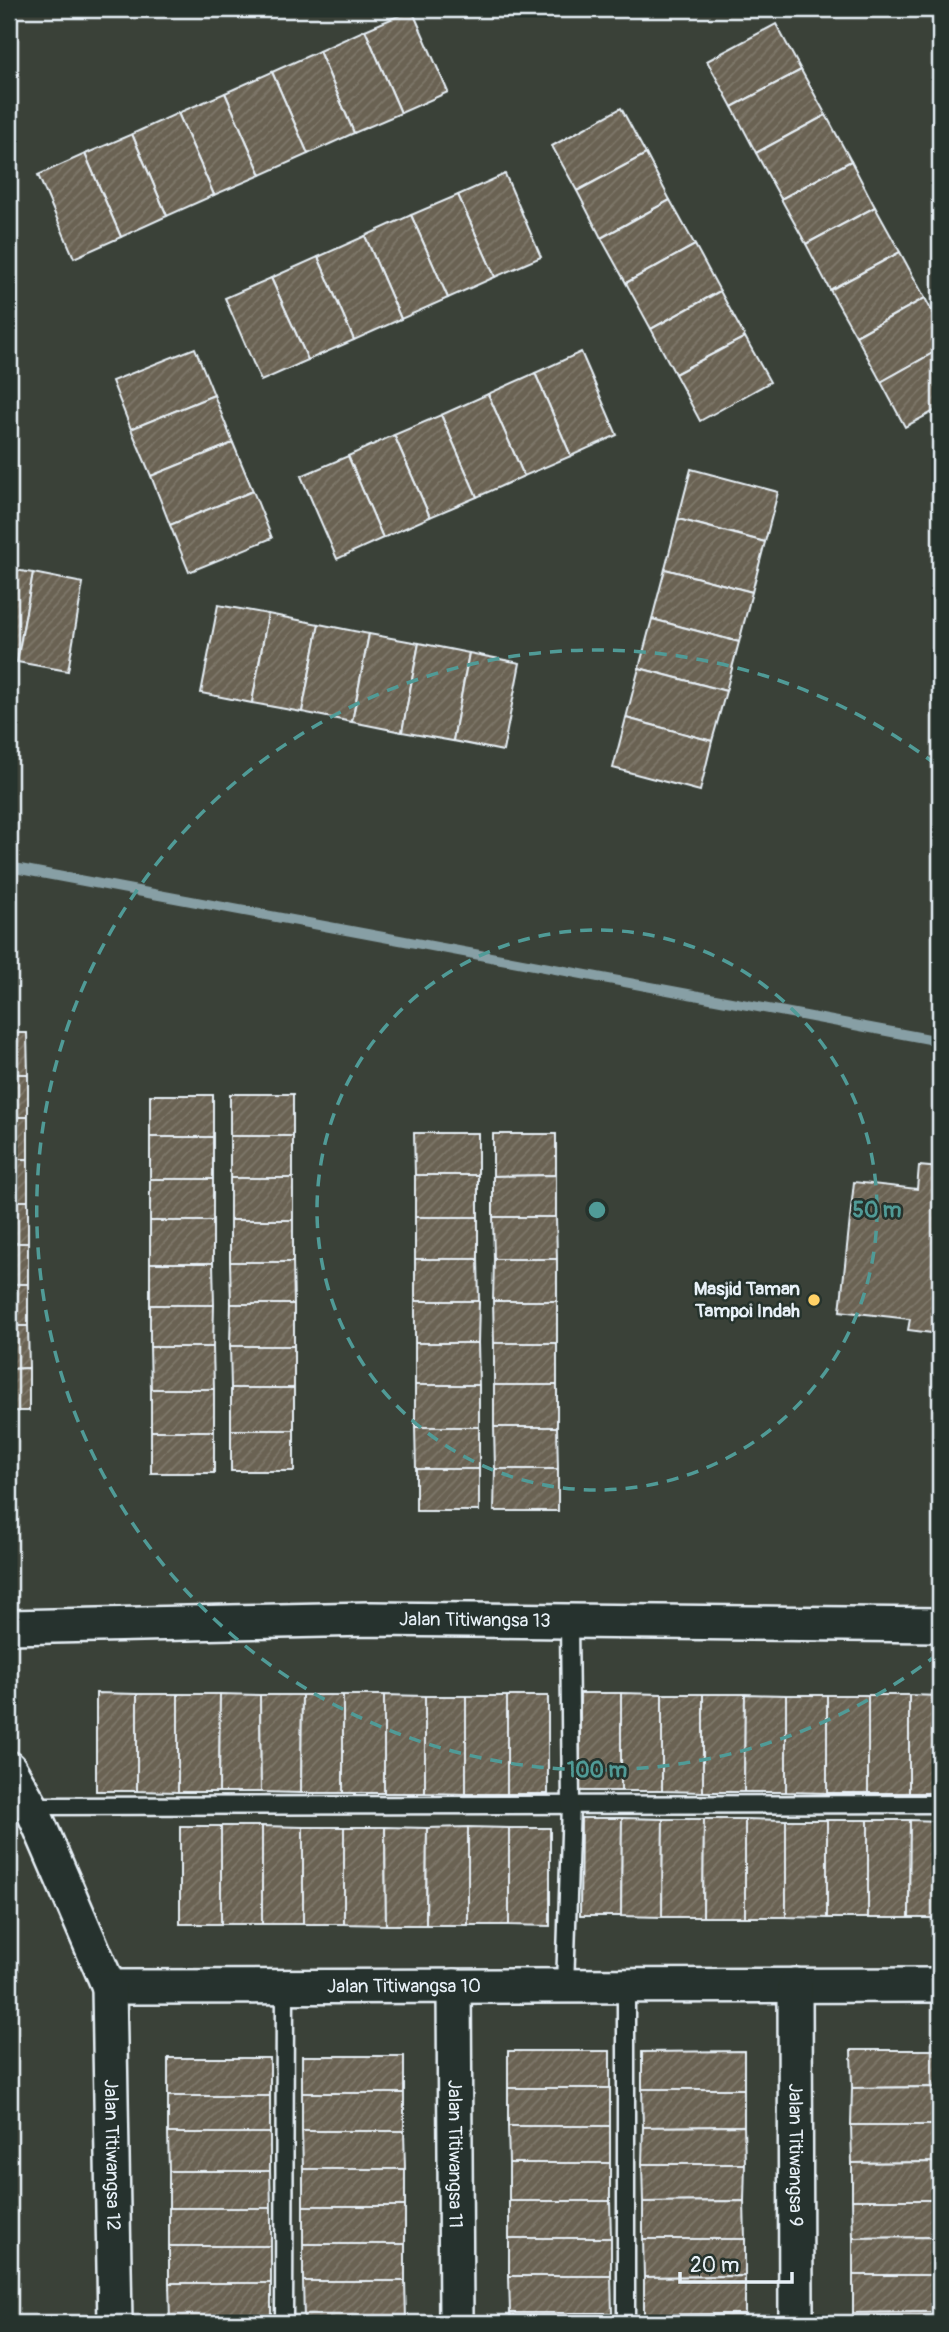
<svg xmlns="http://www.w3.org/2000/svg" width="949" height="2332" font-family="Pangolin,sans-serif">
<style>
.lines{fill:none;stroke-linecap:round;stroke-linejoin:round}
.stream{stroke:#879fa5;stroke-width:10}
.building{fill:url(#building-hatch);stroke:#e8f1f8;stroke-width:2}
.service-casing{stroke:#e8f1f8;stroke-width:21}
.minor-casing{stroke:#e8f1f8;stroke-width:38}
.service{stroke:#26332d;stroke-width:16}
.minor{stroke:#26332d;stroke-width:33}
.ring{fill:none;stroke:#509b97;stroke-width:3.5;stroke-dasharray:12 9}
.poi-dot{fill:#ffd166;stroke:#26332d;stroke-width:2.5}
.labels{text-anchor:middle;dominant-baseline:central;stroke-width:5;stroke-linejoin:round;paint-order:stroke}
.poi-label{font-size:19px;font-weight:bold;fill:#e8f1f8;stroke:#26332d;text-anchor:end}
.street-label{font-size:19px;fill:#e8f1f8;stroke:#26332d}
.centre{fill:#509b97;stroke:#26332d;stroke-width:3.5}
.ring-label{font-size:21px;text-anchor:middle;font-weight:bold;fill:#509b97;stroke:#26332d;stroke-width:5;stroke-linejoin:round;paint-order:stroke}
</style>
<defs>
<pattern id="building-hatch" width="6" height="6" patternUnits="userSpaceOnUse" patternTransform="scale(1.75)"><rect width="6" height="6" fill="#6a6252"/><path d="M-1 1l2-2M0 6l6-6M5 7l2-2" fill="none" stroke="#7f796c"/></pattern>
</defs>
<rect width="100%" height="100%" fill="#3a4138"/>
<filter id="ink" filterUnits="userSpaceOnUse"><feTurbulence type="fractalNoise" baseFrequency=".0143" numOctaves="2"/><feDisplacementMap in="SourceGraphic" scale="14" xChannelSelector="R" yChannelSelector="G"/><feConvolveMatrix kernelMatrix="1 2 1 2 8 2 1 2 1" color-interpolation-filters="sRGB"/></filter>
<g filter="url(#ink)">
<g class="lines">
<path class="stream" d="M9,867l931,174"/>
</g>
<g class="building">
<path d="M412,10l36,82 -47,21 -36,-83z"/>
<path d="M776,24l25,46 -69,37 -25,-46z"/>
<path d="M365,30l36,83 -47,20 -35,-82z"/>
<path d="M319,51l35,82 -46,21 -36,-82z"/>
<path d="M801,70l25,45 -70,38 -24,-46z"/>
<path d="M272,72l36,82 -47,21 -36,-82z"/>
<path d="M225,93l36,82 -47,20 -36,-82z"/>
<path d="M621,108l25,46 -69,37 -25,-45z"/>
<path d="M178,113l36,82 -47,21 -35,-82z"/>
<path d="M826,115l25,46 -70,38 -25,-46z"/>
<path d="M132,134l35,82 -46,21 -36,-83z"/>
<path d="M85,154l36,83 -47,21 -36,-83z"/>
<path d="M646,154l24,46 -69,38 -24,-47z"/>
<path d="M851,161l24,46 -69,37 -25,-45z"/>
<path d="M505,174l36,83 -46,20 -37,-82z"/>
<path d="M458,195l37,82 -47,21 -37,-83z"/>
<path d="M670,200l25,45 -69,38 -25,-45z"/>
<path d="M875,207l25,45 -70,38 -24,-46z"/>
<path d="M411,215l37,83 -47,21 -36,-83z"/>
<path d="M365,236l36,83 -47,21 -36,-83z"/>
<path d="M695,245l25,46 -69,38 -25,-46z"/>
<path d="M900,252l25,46 -69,38 -26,-46z"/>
<path d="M318,257l36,83 -46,20 -37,-82z"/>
<path d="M271,278l37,82 -47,21 -36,-83z"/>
<path d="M720,291l25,46 -70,37 -24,-45z"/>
<path d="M925,298l15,29v22l-59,33 -25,-46z"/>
<path d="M745,337l25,45 -70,39 -25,-47z"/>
<path d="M195,348l19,47 -83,34 -19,-48z"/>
<path d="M940,349v59l-35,19 -24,-45z"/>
<path d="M581,352l36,83 -46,21 -36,-83z"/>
<path d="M535,373l36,83 -47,20 -36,-82z"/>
<path d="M488,394l36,82 -47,21 -36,-82z"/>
<path d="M214,395l19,48 -82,33 -20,-47z"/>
<path d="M441,415l36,82 -47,20 -36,-82z"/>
<path d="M394,435l36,82 -47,21 -35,-82z"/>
<path d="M233,443l20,48 -83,34 -19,-49z"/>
<path d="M348,456l35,82 -46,21 -36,-83z"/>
<path d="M691,469l87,23 -13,50 -87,-23z"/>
<path d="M253,491l19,47 -83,34 -19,-47z"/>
<path d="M678,519l87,23 -13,50 -87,-23z"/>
<path d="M9,569l24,4 -16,89 -8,-2z"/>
<path d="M665,569l87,23 -13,50 -87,-23z"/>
<path d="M33,573l50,10 -15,88 -51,-9z"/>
<path d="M218,605l50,9 -16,89 -51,-10z"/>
<path d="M268,614l51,10 -17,88 -50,-9z"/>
<path d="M652,619l87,23 -13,49 -87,-23z"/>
<path d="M319,624l50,10 -17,88 -50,-10z"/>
<path d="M369,634l50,9 -17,89 -50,-10z"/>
<path d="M419,643l50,10 -16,88 -51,-9z"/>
<path d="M469,653l51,10 -17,88 -50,-10z"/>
<path d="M639,668l87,23 -14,50 -86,-23z"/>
<path d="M626,718l86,23 -12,50 -87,-23z"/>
<path d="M9,1033h18l1,41h-19z"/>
<rect x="9" y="1074" width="19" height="43"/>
<rect x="230" y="1094" width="63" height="42"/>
<rect x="150" y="1095" width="63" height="42"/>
<rect x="9" y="1117" width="19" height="42"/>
<path d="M414,1133h64v42h-63z"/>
<path d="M493,1134h63v41l-63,1z"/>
<rect x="230" y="1136" width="63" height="42"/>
<rect x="150" y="1137" width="63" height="42"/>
<rect x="9" y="1159" width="19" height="42"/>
<path d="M919,1166l21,2v166l-32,-4 2,-11 -70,-8 14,-129 63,7z"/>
<rect x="415" y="1175" width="63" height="42"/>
<path d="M556,1175v42h-63v-41z"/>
<rect x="230" y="1178" width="63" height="42"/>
<rect x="150" y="1179" width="63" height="42"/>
<rect x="9" y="1201" width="19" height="42"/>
<rect x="415" y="1217" width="63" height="42"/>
<path d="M493,1217h63l1,42h-63z"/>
<rect x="230" y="1220" width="63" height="42"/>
<rect x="150" y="1221" width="63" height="42"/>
<rect x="9" y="1243" width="19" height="41"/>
<path d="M415,1259h63l1,42h-64z"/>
<path d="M494,1259h63v42h-64z"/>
<path d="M230,1262h63l1,42h-63z"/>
<path d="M150,1263h63l1,42h-64z"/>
<rect x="9" y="1284" width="19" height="42"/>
<path d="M415,1301h64l-1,42h-63z"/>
<path d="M493,1301h64v42h-63z"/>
<path d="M231,1304h63v42h-64z"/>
<path d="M150,1305h64l-1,42h-63z"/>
<path d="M9,1326h19l1,42 -20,1z"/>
<path d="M415,1343h63l1,42h-64z"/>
<rect x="494" y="1343" width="63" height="42"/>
<path d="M230,1346h64v42h-63z"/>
<path d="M150,1347h63l1,42h-63z"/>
<path d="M29,1368v43h-20v-42z"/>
<rect x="415" y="1385" width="64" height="42"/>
<rect x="494" y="1385" width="63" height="42"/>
<rect x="231" y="1388" width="63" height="42"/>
<rect x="151" y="1389" width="63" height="42"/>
<path d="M415,1427h64v42h-63z"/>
<path d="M494,1427h63l1,42h-63z"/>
<rect x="231" y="1430" width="63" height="41"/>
<rect x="151" y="1431" width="63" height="42"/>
<rect x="416" y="1469" width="63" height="42"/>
<path d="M495,1469h63v42h-64z"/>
<path d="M96,1693l41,1v97h-41z"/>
<rect x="580" y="1693" width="41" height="98"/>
<path d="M621,1693l41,1v97h-41z"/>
<path d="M137,1694h41v98l-41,-1z"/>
<path d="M178,1694h42l-1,98h-41z"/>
<path d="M220,1694l40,1 1,97h-42z"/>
<path d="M662,1694h41v98l-41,-1z"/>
<path d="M703,1694h42l-1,98h-41z"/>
<path d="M745,1694l41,1v97h-42z"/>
<path d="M260,1695h42l-1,98 -40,-1z"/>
<path d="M302,1695h41v98h-42z"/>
<rect x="343" y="1695" width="41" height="98"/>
<path d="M384,1695l41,1v97h-41z"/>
<path d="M786,1695h41v98l-41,-1z"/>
<rect x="827" y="1695" width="41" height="98"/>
<rect x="868" y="1695" width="41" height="98"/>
<path d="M909,1695l31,1v97h-31z"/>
<path d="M425,1696h41v98l-41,-1z"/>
<rect x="466" y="1696" width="41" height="98"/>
<rect x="507" y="1696" width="41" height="98"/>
<path d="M581,1818h41l-1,98h-41z"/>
<path d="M622,1818l41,1 -1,98 -41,-1z"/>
<path d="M663,1819h41l-1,98h-41z"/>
<path d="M704,1819h41v98h-42z"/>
<path d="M745,1819l41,1v97h-41z"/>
<path d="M786,1820h41v98l-41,-1z"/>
<rect x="827" y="1820" width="41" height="98"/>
<path d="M868,1820h42l-1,98h-41z"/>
<path d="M910,1820l30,1v97h-31z"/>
<rect x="180" y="1826" width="41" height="98"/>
<rect x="221" y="1826" width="41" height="98"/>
<path d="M262,1826l41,1v97h-41z"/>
<rect x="303" y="1827" width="41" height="97"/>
<path d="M344,1827h41l1,98 -42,-1z"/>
<path d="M385,1827l42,1 -1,97h-40z"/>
<path d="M468,1827l41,1v97h-41z"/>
<path d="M468,1827v98h-42l1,-97z"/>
<path d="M509,1828h41v98l-41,-1z"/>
<path d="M851,2050h89v37l-88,1z"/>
<rect x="508" y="2051" width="102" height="37"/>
<path d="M744,2051v38h-102v-37z"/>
<rect x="302" y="2056" width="102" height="37"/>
<rect x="168" y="2058" width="102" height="38"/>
<path d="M940,2087v38h-89l1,-37z"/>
<rect x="508" y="2088" width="102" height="38"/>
<path d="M642,2089h102v37l-101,1z"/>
<rect x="302" y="2093" width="102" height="38"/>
<rect x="168" y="2096" width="102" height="37"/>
<path d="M851,2125h89v37l-88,1z"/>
<path d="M508,2126h102v37h-101z"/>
<path d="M744,2126l1,38h-103l1,-37z"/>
<path d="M302,2131h102l1,38h-102z"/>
<path d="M168,2133h102v38h-101z"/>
<path d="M940,2162v38h-88v-37z"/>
<rect x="509" y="2163" width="101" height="38"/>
<path d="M642,2164h103l-1,37 -101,1z"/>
<rect x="303" y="2169" width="102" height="37"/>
<path d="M169,2171h101l1,37h-102z"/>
<path d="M852,2200h88v37l-87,1z"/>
<path d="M509,2201h101l1,37h-102z"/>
<path d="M744,2201l1,38h-102v-37z"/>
<rect x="303" y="2206" width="102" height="38"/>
<rect x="169" y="2208" width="102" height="38"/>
<path d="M940,2237v38h-87v-37z"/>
<rect x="509" y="2238" width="102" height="38"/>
<path d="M643,2239h102v37l-101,1z"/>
<rect x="303" y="2244" width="102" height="37"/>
<rect x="169" y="2246" width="102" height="37"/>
<path d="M853,2275h87v37l-87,1z"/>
<path d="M509,2276h102l1,37h-102z"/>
<path d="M745,2276v38l-101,1v-38z"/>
<path d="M303,2281h102l1,38h-102z"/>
<path d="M169,2283h102v37l-101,1z"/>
<path d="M940,2312v11h-87v-10z"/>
<rect x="510" y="2313" width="102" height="10"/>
<path d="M745,2314v9h-101v-8z"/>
<rect x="304" y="2319" width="102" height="4"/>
<path d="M271,2320v3h-101v-2z"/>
</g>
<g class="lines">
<g class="service-casing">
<g id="service">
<path d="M31,1806l909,-2"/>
<path d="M565,1986l6,-182 -2,-183"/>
<path d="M284,2323l1,-335"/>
<path d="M626,2323v-336"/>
</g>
</g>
<g class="minor-casing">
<g id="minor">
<path id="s1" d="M9,1627l361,-8 570,6"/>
<path id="s2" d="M9,1768l22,38 78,181 831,-2"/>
<path id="s3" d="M795,1985l1,338"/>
<path id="s4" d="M454,1986l2,337"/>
<path id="s5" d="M109,1987l6,336"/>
</g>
</g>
<use href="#service" class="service"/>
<use href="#minor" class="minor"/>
</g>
</g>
<g class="ring">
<circle cx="597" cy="1210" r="280"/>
<path d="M938 1654A560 560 0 1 1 938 766"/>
</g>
<circle class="poi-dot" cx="814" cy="1300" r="7"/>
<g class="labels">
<g class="poi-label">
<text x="800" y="1289">Masjid Taman<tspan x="800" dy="22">Tampoi Indah</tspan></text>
</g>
<g class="street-label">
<text stroke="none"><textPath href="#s1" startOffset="466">Jalan Titiwangsa 13</textPath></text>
<text stroke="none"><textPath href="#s2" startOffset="536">Jalan Titiwangsa 10</textPath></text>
<text stroke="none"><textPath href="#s3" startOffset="170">Jalan Titiwangsa 9</textPath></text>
<text stroke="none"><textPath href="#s5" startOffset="168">Jalan Titiwangsa 12</textPath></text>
<text stroke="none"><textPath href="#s4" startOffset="168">Jalan Titiwangsa 11</textPath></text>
</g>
</g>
<circle cx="597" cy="1210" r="10" class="centre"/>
<g class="ring-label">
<text x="877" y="1217">50 m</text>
<text x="597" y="1777">100 m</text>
</g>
<rect width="949" height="2332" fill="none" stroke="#26332d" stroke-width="35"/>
<rect x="18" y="18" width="914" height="2297" fill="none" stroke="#e8f1f8" stroke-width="2.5" filter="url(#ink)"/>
<path d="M680 2272v10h112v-10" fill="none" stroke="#e8f1f8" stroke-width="3.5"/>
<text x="690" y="2272" font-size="21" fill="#e8f1f8" stroke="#26332d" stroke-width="5" paint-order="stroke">20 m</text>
</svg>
